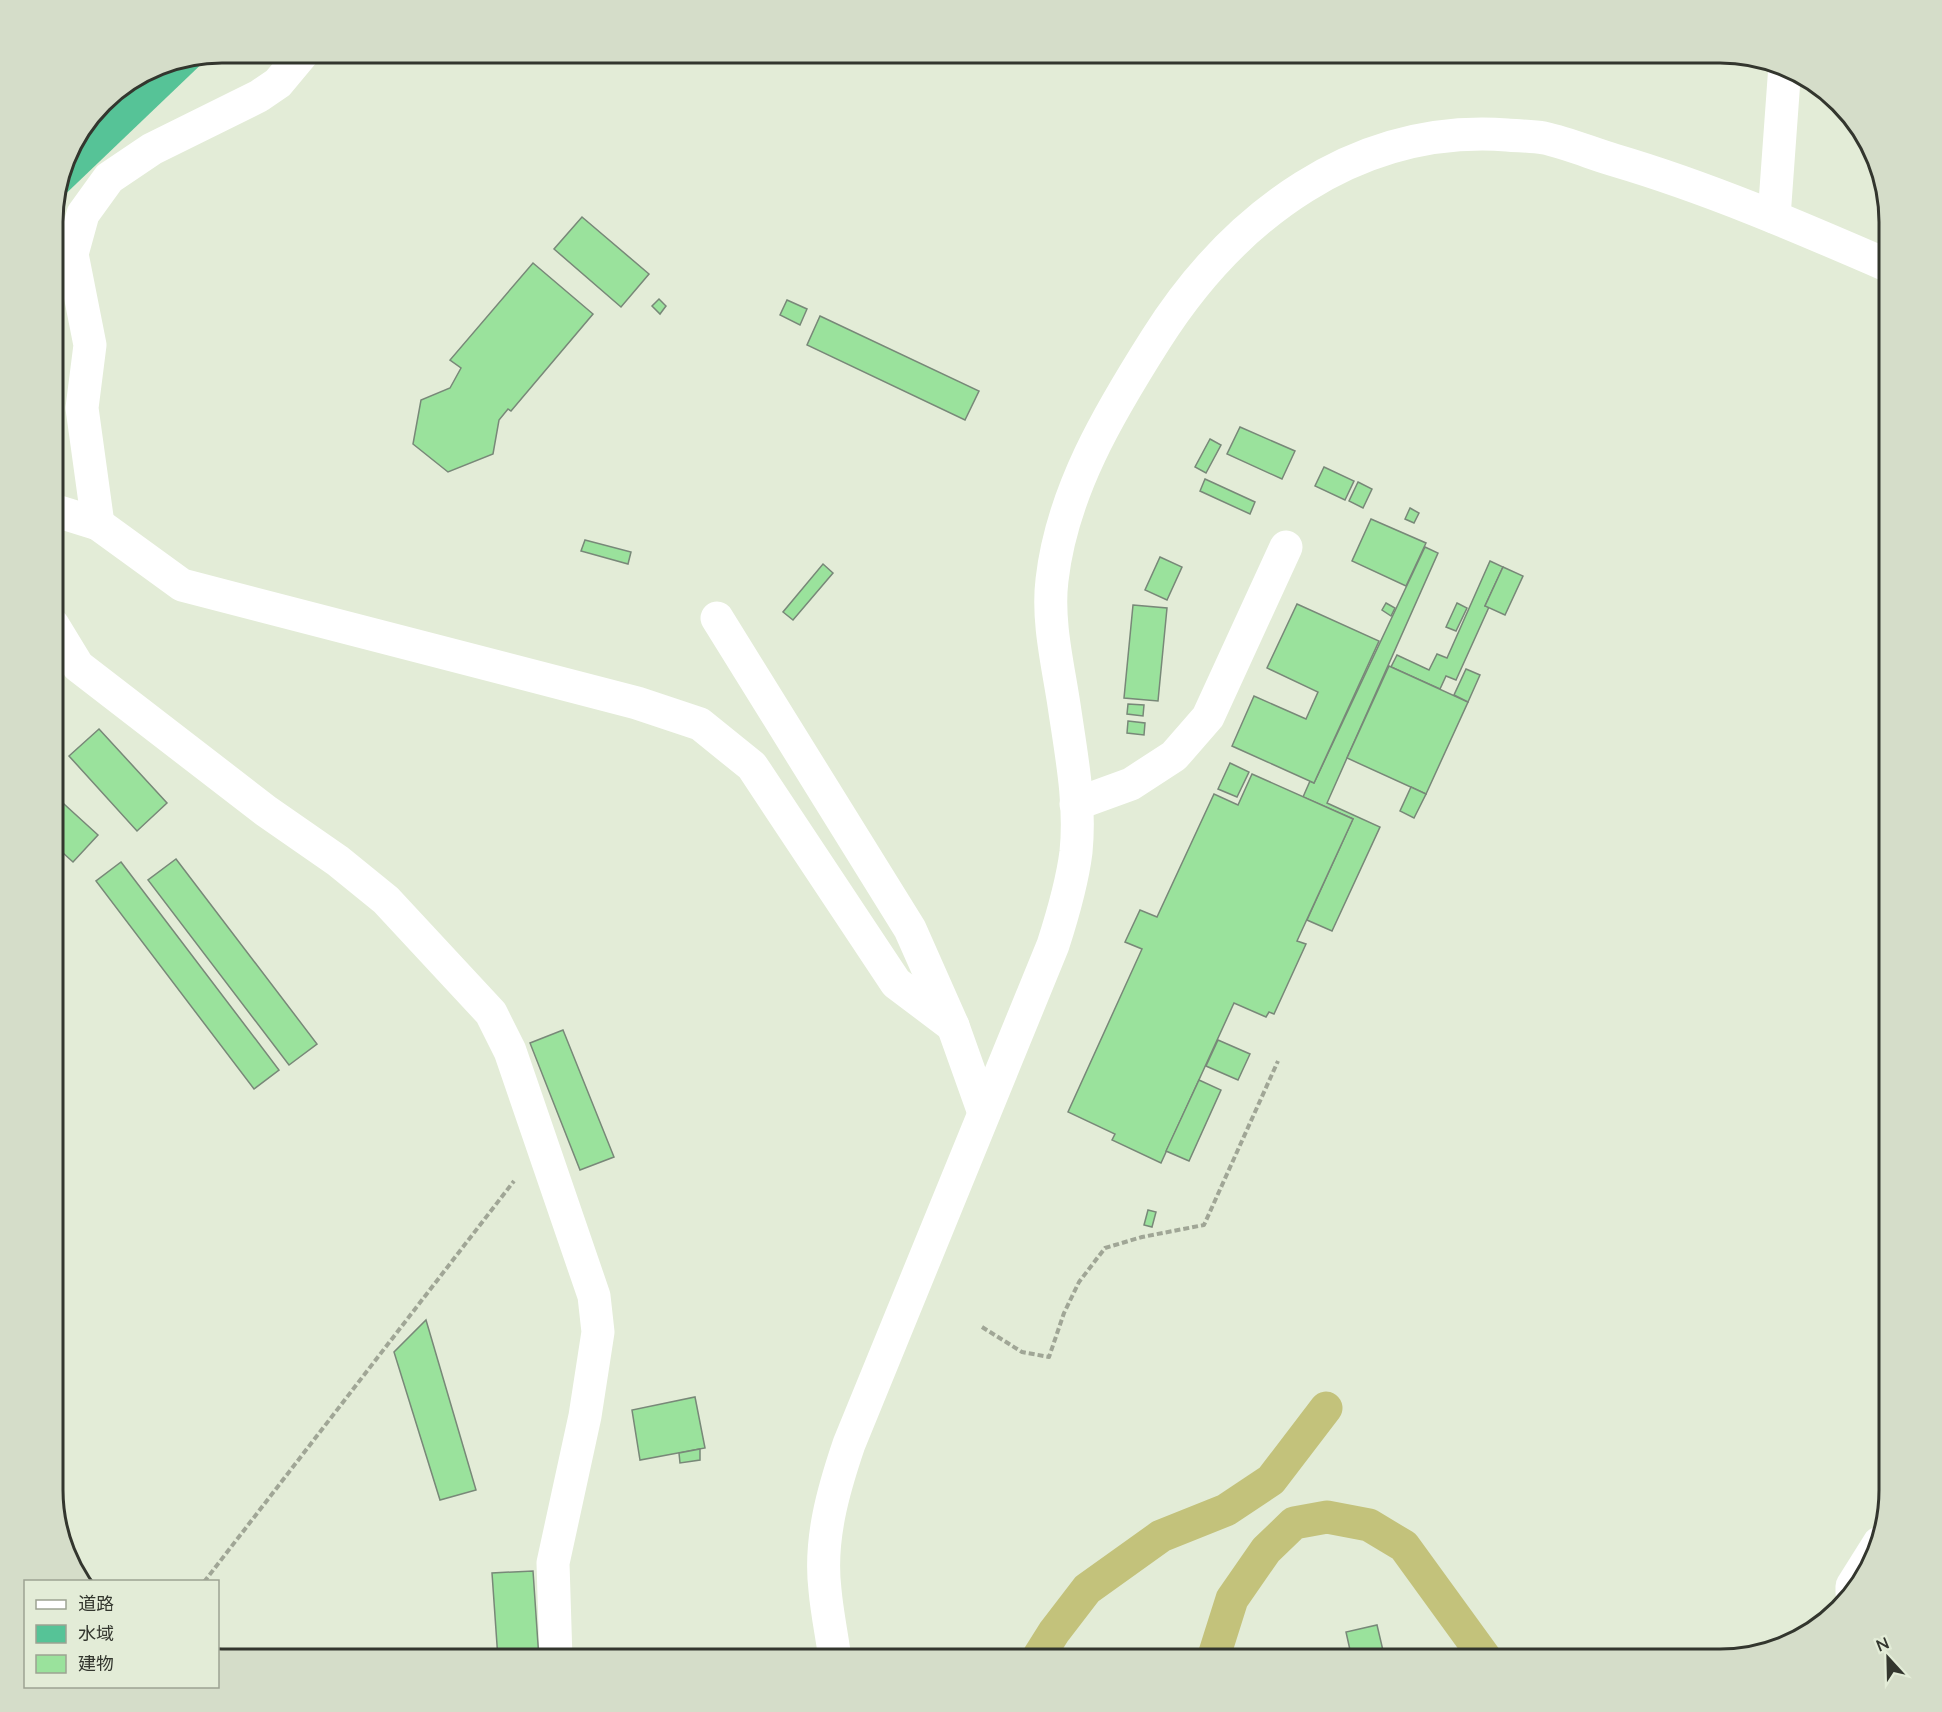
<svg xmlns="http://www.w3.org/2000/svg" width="1942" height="1712" font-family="Lato,'Noto Sans JP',sans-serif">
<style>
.water{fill:#56c397}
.building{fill:#9ae29c;stroke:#788878;stroke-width:1.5}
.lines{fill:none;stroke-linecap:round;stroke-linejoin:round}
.path{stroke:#a0a696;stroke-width:4;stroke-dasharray:6 3;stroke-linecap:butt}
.minor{stroke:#fff;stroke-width:33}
.highway{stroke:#c3c27b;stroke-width:33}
.rim{fill:none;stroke:#33362e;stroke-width:3}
</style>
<rect width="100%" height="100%" fill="#e3ecd7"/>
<path class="water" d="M212,54l-158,151 16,-58 40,-52 47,-30z"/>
<g class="building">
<path d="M582,217l67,57 -28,33 -67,-58z"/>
<path d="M533,263l60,51 -82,97 -3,-2 -9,11 -6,34 -45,18 -35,-28 8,-44 29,-12 11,-20 -11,-8z"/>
<path d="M659,299l7,7 -6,8 -8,-8z"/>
<path d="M787,300l20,9 -7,16 -20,-10z"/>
<path d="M820,316l159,75 -14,29 -158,-75z"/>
<path d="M1240,427l55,24 -13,28 -55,-25z"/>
<path d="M1210,439l11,6 -15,28 -11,-6z"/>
<path d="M1324,467l30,14 -9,19 -30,-14z"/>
<path d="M1205,479l50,23 -5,12 -50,-23z"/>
<path d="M1358,482l14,7 -9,19 -14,-7z"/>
<path d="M1410,508l9,5 -5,10 -9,-4z"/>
<path d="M1371,519l55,24 -20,43 -54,-25z"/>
<path d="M585,540l46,12 -3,12 -47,-13z"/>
<path d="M1425,547l13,6 -111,250 53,24 -48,104 -25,-11 46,-101 -50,-22 7,-16 4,2z"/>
<path d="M1160,557l22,10 -15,33 -22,-10z"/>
<path d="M1490,561l13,6 -18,39 4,1 -33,73 -10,-4 -6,13 -49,-22 6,-12 32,15 8,-16 10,4z"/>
<path d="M823,564l10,9 -40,47 -10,-8z"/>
<path d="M1503,567l20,9 -18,39 -20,-9z"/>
<path d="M1386,603l9,5 -4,8 -9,-6z"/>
<path d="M1457,603l10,5 -11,23 -10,-4z"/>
<path d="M1297,604l82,37 -65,142 -82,-37 22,-50 52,23 12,-27 -51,-24z"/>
<path d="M1133,605l34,3 -9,93 -34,-3z"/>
<path d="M1389,666l79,36 -42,92 -79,-36z"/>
<path d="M1466,669l14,6 -12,27 -14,-7z"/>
<path d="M1128,704l16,1 -1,11 -16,-2z"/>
<path d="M1128,721l17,2 -1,12 -17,-2z"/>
<path d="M99,729l68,74 -30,28 -68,-75z"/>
<path d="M1230,763l19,9 -12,25 -19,-8z"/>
<path d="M1252,774l101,45 -56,122 9,3 -32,70 -5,-2 -3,5 -32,-14 -73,160 -49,-23 3,-6 -47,-22 74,-163 -17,-7 15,-32 17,7 57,-123 24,11z"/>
<path d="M1411,787l15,7 -12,24 -14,-7z"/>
<path d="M53,794l45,41 -25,27 -20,-18z"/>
<path d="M176,859l141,185 -28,21 -141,-185z"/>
<path d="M121,862l158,208 -25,19 -158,-208z"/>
<path d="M563,1030l51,127 -34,13 -50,-127z"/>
<path d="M1218,1040l32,14 -12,26 -32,-14z"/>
<path d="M1199,1080l22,10 -32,71 -23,-10z"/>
<path d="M1148,1210l8,2 -4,15 -8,-2z"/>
<path d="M426,1320l50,170 -36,10 -46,-148z"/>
<path d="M695,1397l10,51 -65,12 -8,-50z"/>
<path d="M700,1449v11l-20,3 -1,-10z"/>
<path d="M533,1571l6,88h-41l-6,-86z"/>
<path d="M1377,1625l8,34h-33l-6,-27z"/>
</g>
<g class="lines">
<g class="path">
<path d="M982,1327l40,25 27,5 15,-44 15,-31 26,-34 37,-11 62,-12 74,-164"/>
<path d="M204,1582l310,-401"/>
</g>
<g class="minor">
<path d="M1774,217l11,-152"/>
<path d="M53,510l45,14 84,61 455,118 63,21 52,42 144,217 57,43"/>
<path d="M98,524l-16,-116 8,-63 -18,-91 11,-40 26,-36 43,-29 107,-53 19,-13 25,-30"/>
<path d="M717,618l193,311 43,97 31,87"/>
<path d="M53,625l25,41 188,145 72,50 48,39 105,113 19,38 84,245 4,36 -13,84 -32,147 3,96"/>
<path d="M1076,804l55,-20 43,-28 34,-39 78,-170"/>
<path d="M1852,1593v-7l27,-43"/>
<path d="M835,1659c-3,-23 -8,-46 -10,-69 -6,-50 8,-99 24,-146l204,-499c10,-31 19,-61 23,-93 5,-49 -5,-99 -12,-147 -6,-40 -17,-84 -12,-125 10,-88 57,-167 104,-241 78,-123 200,-215 351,-204 12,1 25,1 37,3 23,5 47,15 70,22 95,28 185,67 275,106"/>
</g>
<g class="highway">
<path d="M1037,1659l17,-27 33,-43 74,-53 65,-26 45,-30 55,-72"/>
<path d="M1213,1659l19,-60 34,-49 28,-27 33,-6 42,8 35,21 82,113"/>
</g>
</g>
<path d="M0 0H1942V1712H0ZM222 63H1720A159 159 0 0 1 1879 222V1490A159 159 0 0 1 1720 1649H222A159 159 0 0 1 63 1490V222A159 159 0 0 1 222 63Z" fill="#d5ddc9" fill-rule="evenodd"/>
<path class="rim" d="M222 63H1720A159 159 0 0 1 1879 222V1490A159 159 0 0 1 1720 1649H222A159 159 0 0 1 63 1490V222A159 159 0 0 1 222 63Z"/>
<rect x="24" y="1580" width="195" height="108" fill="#e3ecd7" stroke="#9da393" stroke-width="1.5"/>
<rect x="36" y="1600" width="30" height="9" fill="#ffffff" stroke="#9da393" stroke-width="1.5"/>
<text x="78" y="1610" font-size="18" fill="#33362e">道路</text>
<rect x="36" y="1625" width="30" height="18" fill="#56c397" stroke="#9da393" stroke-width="1.5"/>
<text x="78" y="1640" font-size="18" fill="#33362e">水域</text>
<rect x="36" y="1655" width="30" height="18" fill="#9ae29c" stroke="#9da393" stroke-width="1.5"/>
<text x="78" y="1670" font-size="18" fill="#33362e">建物</text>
<g transform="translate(1888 1658) rotate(338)" stroke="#e3ecd7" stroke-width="4.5" paint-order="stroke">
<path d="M0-4.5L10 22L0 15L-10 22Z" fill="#33362e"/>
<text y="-9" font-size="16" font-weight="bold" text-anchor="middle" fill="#33362e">N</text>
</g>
</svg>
